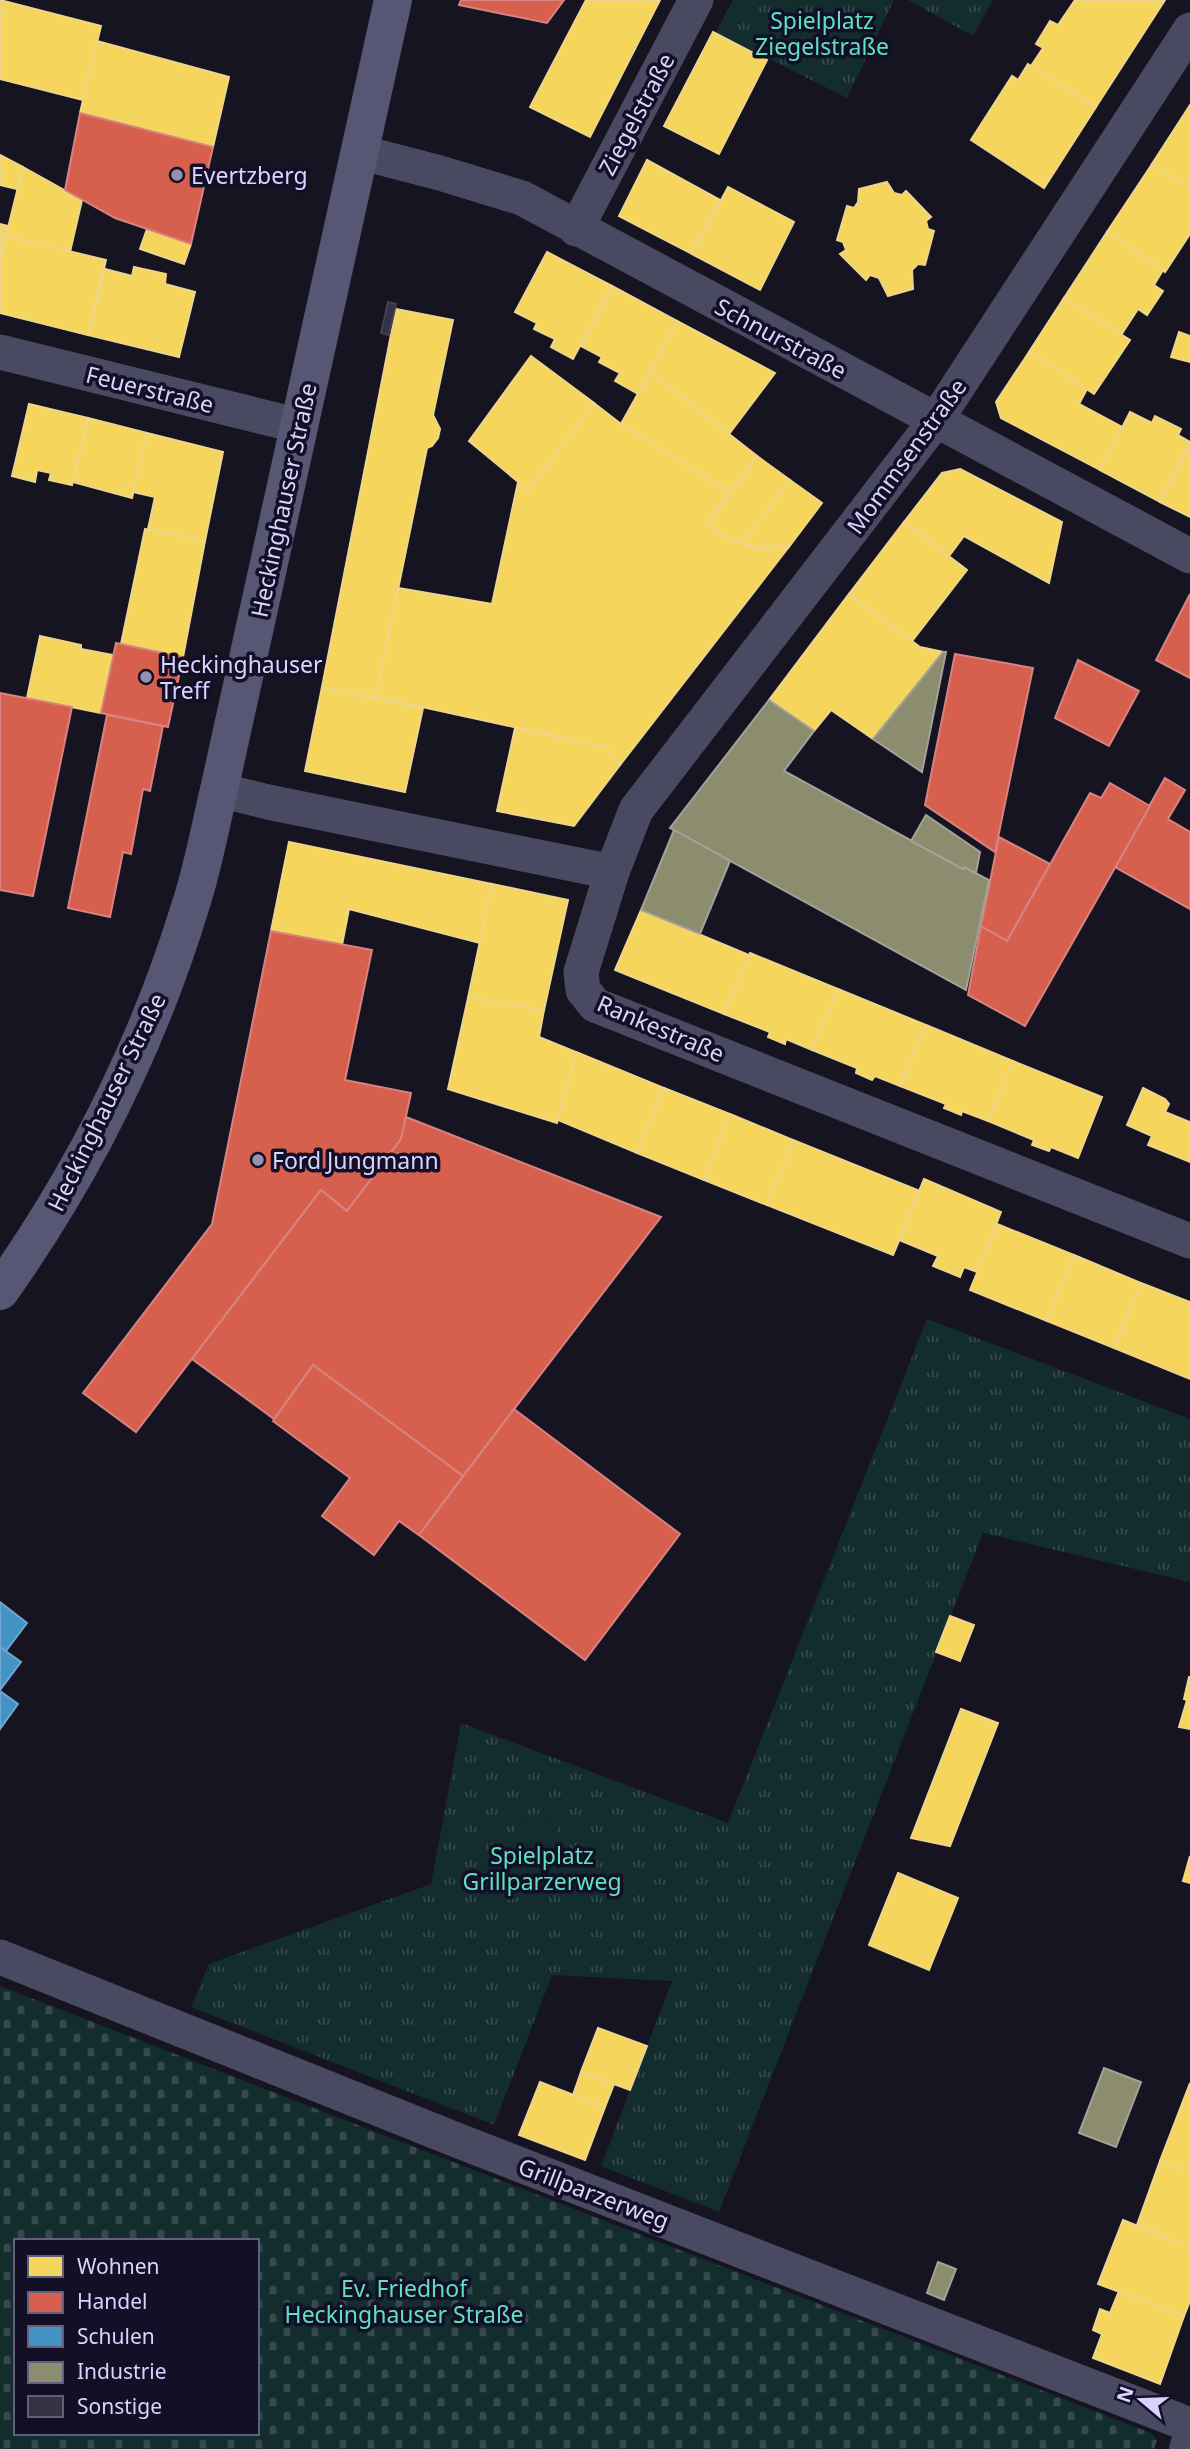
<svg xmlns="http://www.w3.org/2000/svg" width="1190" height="2449" font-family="'Noto Sans',sans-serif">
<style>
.grass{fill:url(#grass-tufts)}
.cemetery{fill:url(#cemetery-stones);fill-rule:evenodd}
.garden{fill:#132c2d}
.homes{fill:#f6d55c;stroke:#edd58d;stroke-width:2}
.shops{fill:#d6604d;stroke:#d78382;stroke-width:2}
.schools{fill:#4393c3;stroke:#70a6d5;stroke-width:2}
.industry{fill:#8c8c6e;stroke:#a3a29a;stroke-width:2}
.building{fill:#343243;stroke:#433f54;stroke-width:2}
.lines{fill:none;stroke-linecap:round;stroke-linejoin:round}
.minor{stroke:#4a4962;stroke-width:35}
.tertiary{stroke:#4a4962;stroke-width:38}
.secondary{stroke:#575674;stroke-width:38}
.poi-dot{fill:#9591b1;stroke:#130f26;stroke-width:2.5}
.labels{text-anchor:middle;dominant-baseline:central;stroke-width:7;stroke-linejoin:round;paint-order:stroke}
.park-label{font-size:23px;fill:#5fe0c0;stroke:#130f26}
.street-label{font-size:23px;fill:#d9d4ff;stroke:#130f26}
.poi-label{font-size:23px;fill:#d9d4ff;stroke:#130f26;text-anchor:start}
</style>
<defs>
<pattern id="grass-tufts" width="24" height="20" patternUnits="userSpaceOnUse" patternTransform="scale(1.75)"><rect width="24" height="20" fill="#132c2d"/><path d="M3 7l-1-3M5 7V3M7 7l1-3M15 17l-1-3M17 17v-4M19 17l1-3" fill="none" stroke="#354a4c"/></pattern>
<pattern id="cemetery-stones" width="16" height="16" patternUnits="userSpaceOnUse" patternTransform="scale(1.75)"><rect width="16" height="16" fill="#132c2d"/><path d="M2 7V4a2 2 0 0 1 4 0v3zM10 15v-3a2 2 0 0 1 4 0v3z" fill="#354a4c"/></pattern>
</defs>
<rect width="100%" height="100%" fill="#161421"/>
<g class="grass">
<path d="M733,0h161l-47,98 -131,-66z"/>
<path d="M908,0h85l-20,36z"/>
<path d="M927,1319l263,100v163l-207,-49 -264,679 -118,-46 71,-185 -120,-6 -58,150 -303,-118 18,-43 222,-80 30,-161 267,100z"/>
</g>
<path class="cemetery" d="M0,1986l1151,447 6,8 -3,8h-1154zM16,2241h241v192h-241z"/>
<path class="garden" d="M538,1814c25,8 22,21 14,42 -2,6 -6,14 -12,18 -12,5 -28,-4 -31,-15 -3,-13 6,-37 18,-43 1,-1 10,-2 11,-2z"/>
<g class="homes">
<path d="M0,0l101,26 -18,74 -83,-21z"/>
<path d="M586,0h74l-70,137 -60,-30z"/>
<path d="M1075,0h90l-69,107 -65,-41 12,-18 -7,-4 14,-23 8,4z"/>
<path d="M713,32l54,28 -48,94 -55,-28z"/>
<path d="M97,41l132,36 -16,70 -133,-34z"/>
<path d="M1028,64l68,43 -52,81 -73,-48 41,-64 6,4z"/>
<path d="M1190,105v83l-38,-24z"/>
<path d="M0,155l23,12 -6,22 -17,-4z"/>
<path d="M647,160l73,40 -28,54 -73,-38z"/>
<path d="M1152,164l38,24v46l-25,38 -58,-40z"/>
<path d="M23,167l59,33 -12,52 -64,-16z"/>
<path d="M887,182l7,11 8,2 4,-4 25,26 -5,4 2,8 6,2 -9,34 -7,-1 -6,6 1,19 -25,7 -9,-18 -9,-3 -4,5 -26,-26 6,-4 -3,-8 -6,-2 10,-34 7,2 4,-6 1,-13z"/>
<path d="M728,187l66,35 -34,68 -68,-36z"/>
<path d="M0,224l8,2 -8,34z"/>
<path d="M147,229l44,15 -7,20 -44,-15z"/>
<path d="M1107,232l56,38 -9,15 9,6 -16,24 -9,-6 -17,26 -57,-37z"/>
<path d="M6,236l100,24 -18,75 -88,-22v-53z"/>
<path d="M547,252l65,34 -39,73 -22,-12 4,-8 -21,-10 3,-6 -22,-11z"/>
<path d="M134,267l32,7 -1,10 30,8 -16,65 -91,-22 17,-66 27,7z"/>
<path d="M612,286l65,35 -39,73 -23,-13 5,-8 -21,-11 3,-5 -21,-11z"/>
<path d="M1064,298l66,42 -36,54 -65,-42z"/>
<path d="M396,309l57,11 -20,95 7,14 -2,9 -6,8 -5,2 -51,249 -54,-10z"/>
<path d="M677,321l98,52 -46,61 -79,-62z"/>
<path d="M1179,332l11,4v26l-19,-5z"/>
<path d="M1029,352l58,37 -8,15 43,23 -22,43 -99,-52 -5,-16z"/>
<path d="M531,356l63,47 -66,87 -59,-49z"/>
<path d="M650,372l107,84 -27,36 -109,-68z"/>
<path d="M594,403l27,21 108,68 -22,32 21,14 15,6 17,5 24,-4 4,3 -168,217 -14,-18 -230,-50 22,-109 94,16 26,-122 10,8z"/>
<path d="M29,404l59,14 -16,67 -23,-5 2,-7 -14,-3 -2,12 -23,-6z"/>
<path d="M1130,412l22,11 3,-7 26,13 -3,6 12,7 -30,60 -60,-32z"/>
<path d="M88,418l59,15 -15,65 -59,-16z"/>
<path d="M147,433l76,19 -18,89 -57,-12 7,-32 -22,-5z"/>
<path d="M1190,445v72l-30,-15z"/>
<path d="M757,456l33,24 -47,63 -15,-5 -20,-14z"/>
<path d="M960,469l102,53 -13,61 -85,-47 -15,20 -45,-34 38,-49z"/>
<path d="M790,480l32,23 -34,45 -4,-3 -24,3 -17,-5z"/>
<path d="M904,522l63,48 -55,71 -63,-47z"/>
<path d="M145,529l60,12 -22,116 -62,-13z"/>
<path d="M849,594l71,53 23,5 -70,87 -42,-29 -17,21 -45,-31z"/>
<path d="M40,636l41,9v4l32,6 -12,58 -74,-15z"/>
<path d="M322,687l101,21 -18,84 -100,-21z"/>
<path d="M515,728l91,19 14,18 -46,61 -77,-15z"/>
<path d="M289,842l203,42 -12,59 -131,-34 -7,36 -71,-14z"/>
<path d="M492,884l76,16 -24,110 -76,-12z"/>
<path d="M641,910l108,45 -25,59 -109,-44z"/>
<path d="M750,953l88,36 -26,61 -26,-11 -1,5 -17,-7 2,-5 -46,-18z"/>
<path d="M838,989l88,36 -26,61 -25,-10 -3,4 -16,-7 1,-5 -45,-18z"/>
<path d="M468,998l76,12 -5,27 37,15 -19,71 -109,-34z"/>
<path d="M926,1025l87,36 -25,60 -26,-10 -1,4 -17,-7 2,-4 -46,-18z"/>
<path d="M576,1052l88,36 -27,65 -79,-33z"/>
<path d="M1013,1061l89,36 -24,61 -27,-11 -2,4 -17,-6 2,-5 -46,-19z"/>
<path d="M664,1088l66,26 -26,66 -67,-27z"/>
<path d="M1143,1088l22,11 4,5 -4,8 25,10v40l-42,-17 4,-9 -25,-11z"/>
<path d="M730,1114l63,26 -26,65 -63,-25z"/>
<path d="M793,1140l127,51 -27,64 -126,-50z"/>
<path d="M924,1179l77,33 -24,60 -13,-5 -4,10 -27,-11 5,-10 -39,-16z"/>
<path d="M997,1224l77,31 -27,66 -77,-31z"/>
<path d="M1074,1255l67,28 -27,65 -67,-27z"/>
<path d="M1141,1283l49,19v77l-76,-31z"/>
<path d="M950,1616l24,9 -14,36 -24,-9z"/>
<path d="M1189,1677h1v52l-11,-2 8,-27 -3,-1z"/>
<path d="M961,1709l37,14 -48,123 -39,-8z"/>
<path d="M1190,1856v27l-7,-2z"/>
<path d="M898,1873l60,25 -29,72 -60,-25z"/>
<path d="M598,2028l49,18 -17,44 -49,-18z"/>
<path d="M581,2072l33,12 -9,23 -32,-12z"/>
<path d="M540,2082l65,25 -20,53 -66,-25z"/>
<path d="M1190,2083v89l-30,-11z"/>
<path d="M1160,2161l30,11v75l-53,-22z"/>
<path d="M1123,2220l67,27v54l-6,15 -86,-32z"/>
<path d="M1119,2291l65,25 -24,68 -67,-26 9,-24 -9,-4 7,-21 10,4z"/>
</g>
<g class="shops">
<path d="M461,0h103l-17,23 -88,-18z"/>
<path d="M80,113l133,34 -22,97 -76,-26 -50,-28z"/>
<path d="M1190,594v84l-34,-18z"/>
<path d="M116,643l67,14 -15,70 -67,-14z"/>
<path d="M955,654l78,14 -38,184 -70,-47z"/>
<path d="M1078,660l61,31 -30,55 -54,-28z"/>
<path d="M0,693l72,14 -39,189 -33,-6z"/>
<path d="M107,715l56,11 -13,65 -7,-2 -12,65 -8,-2 -13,65 -42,-9z"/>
<path d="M1165,778l20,12 -17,29 22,13v77l-75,-42z"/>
<path d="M1110,783l40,23 -125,220 -57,-31 13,-69 26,15 83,-148 11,5z"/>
<path d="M999,837l51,27 -43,77 -26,-15z"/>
<path d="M271,931l101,19 -27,130 66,13 -10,46 -54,72 -26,-21 -185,242 -53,-39 129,-169z"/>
<path d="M406,1117l255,100 -198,259 -150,-111 -39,54 -82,-60 129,-169 26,21 54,-72z"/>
<path d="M313,1365l150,111 -44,59 -20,-14 -25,34 -52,-39 28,-38 -77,-57z"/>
<path d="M514,1409l166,125 -95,126 -166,-125z"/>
</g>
<g class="schools">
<path d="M0,1602l27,21 -21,28 -6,-4z"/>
<path d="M0,1647l21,15 -21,28z"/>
<path d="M0,1691l18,13 -18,25z"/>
</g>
<g class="industry">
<path d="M943,652h3l-24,120 -49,-33z"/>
<path d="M769,700l45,31 -30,40 179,98 1,-2 25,13 -23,110 -296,-162z"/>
<path d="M926,815l54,37 -4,21 -12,-6 -1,2 -52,-28z"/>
<path d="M674,830l56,31 -30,73 -59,-24z"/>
<path d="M1104,2068l37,14 -25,65 -37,-14z"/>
<path d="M938,2262l18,7 -12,31 -17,-7z"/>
</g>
<path class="building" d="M388,302l8,2 -7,31 -8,-2z"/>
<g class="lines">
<g class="minor">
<path d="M1190,30l-254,390 -300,390 -24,62 -31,100 2,18 12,15 595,236"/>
<path d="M359,152l81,21 82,25 668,358"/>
<path d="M576,229l120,-229"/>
<path d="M0,352l300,74"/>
<path d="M219,790l49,12 344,70"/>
<path d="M0,1957l459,184 731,284"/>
</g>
<path class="tertiary" d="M1188,2449l2,-6"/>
<path class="secondary" d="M0,1291c83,-117 149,-249 191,-387 12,-37 19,-76 28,-114l174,-790"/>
</g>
<g class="poi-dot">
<circle cx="177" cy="175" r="7"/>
<circle cx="146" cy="677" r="7"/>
<circle cx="258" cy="1160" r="7"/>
</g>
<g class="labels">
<g class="park-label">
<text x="822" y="20">Spielplatz<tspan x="822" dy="26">Ziegelstraße</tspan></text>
<text x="542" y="1855">Spielplatz<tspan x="542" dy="26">Grillparzerweg</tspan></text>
<text x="404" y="2288">Ev. Friedhof<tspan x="404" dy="26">Heckinghauser Straße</tspan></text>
</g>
<g class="street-label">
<text transform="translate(636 114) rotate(-62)">Ziegelstraße</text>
<text transform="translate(781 338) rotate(28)">Schnurstraße</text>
<text transform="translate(150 389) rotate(14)">Feuerstraße</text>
<text transform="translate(906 456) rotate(-54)">Mommsenstraße</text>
<text transform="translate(283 500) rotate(-78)">Heckinghauser Straße</text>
<text transform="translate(661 1028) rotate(23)">Rankestraße</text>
<text transform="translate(106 1102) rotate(-64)">Heckinghauser Straße</text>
<text transform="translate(594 2193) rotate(21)">Grillparzerweg</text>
</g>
<g class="poi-label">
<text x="191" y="175">Evertzberg</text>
<text x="160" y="664">Heckinghauser<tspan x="160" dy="26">Treff</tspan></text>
<text x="272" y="1160">Ford Jungmann</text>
</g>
</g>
<rect x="14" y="2239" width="245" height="196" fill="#130f26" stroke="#625e7d" stroke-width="2"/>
<rect x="28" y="2256" width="35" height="21" fill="#f6d55c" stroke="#625e7d" stroke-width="2"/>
<text x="77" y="2274" font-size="21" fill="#d9d4ff">Wohnen</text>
<rect x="28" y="2292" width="35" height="21" fill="#d6604d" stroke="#625e7d" stroke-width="2"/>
<text x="77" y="2309" font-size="21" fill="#d9d4ff">Handel</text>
<rect x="28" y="2326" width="35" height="21" fill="#4393c3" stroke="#625e7d" stroke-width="2"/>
<text x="77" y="2344" font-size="21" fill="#d9d4ff">Schulen</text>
<rect x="28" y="2362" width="35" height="21" fill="#8c8c6e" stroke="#625e7d" stroke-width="2"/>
<text x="77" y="2379" font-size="21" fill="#d9d4ff">Industrie</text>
<rect x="28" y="2396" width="35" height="21" fill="#343243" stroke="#625e7d" stroke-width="2"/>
<text x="77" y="2414" font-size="21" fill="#d9d4ff">Sonstige</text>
<g transform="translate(1141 2400) rotate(289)" stroke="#130f26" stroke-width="5" paint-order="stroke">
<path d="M0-5L12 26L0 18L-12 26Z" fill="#d9d4ff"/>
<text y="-10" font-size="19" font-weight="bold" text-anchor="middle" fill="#d9d4ff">N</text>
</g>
</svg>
